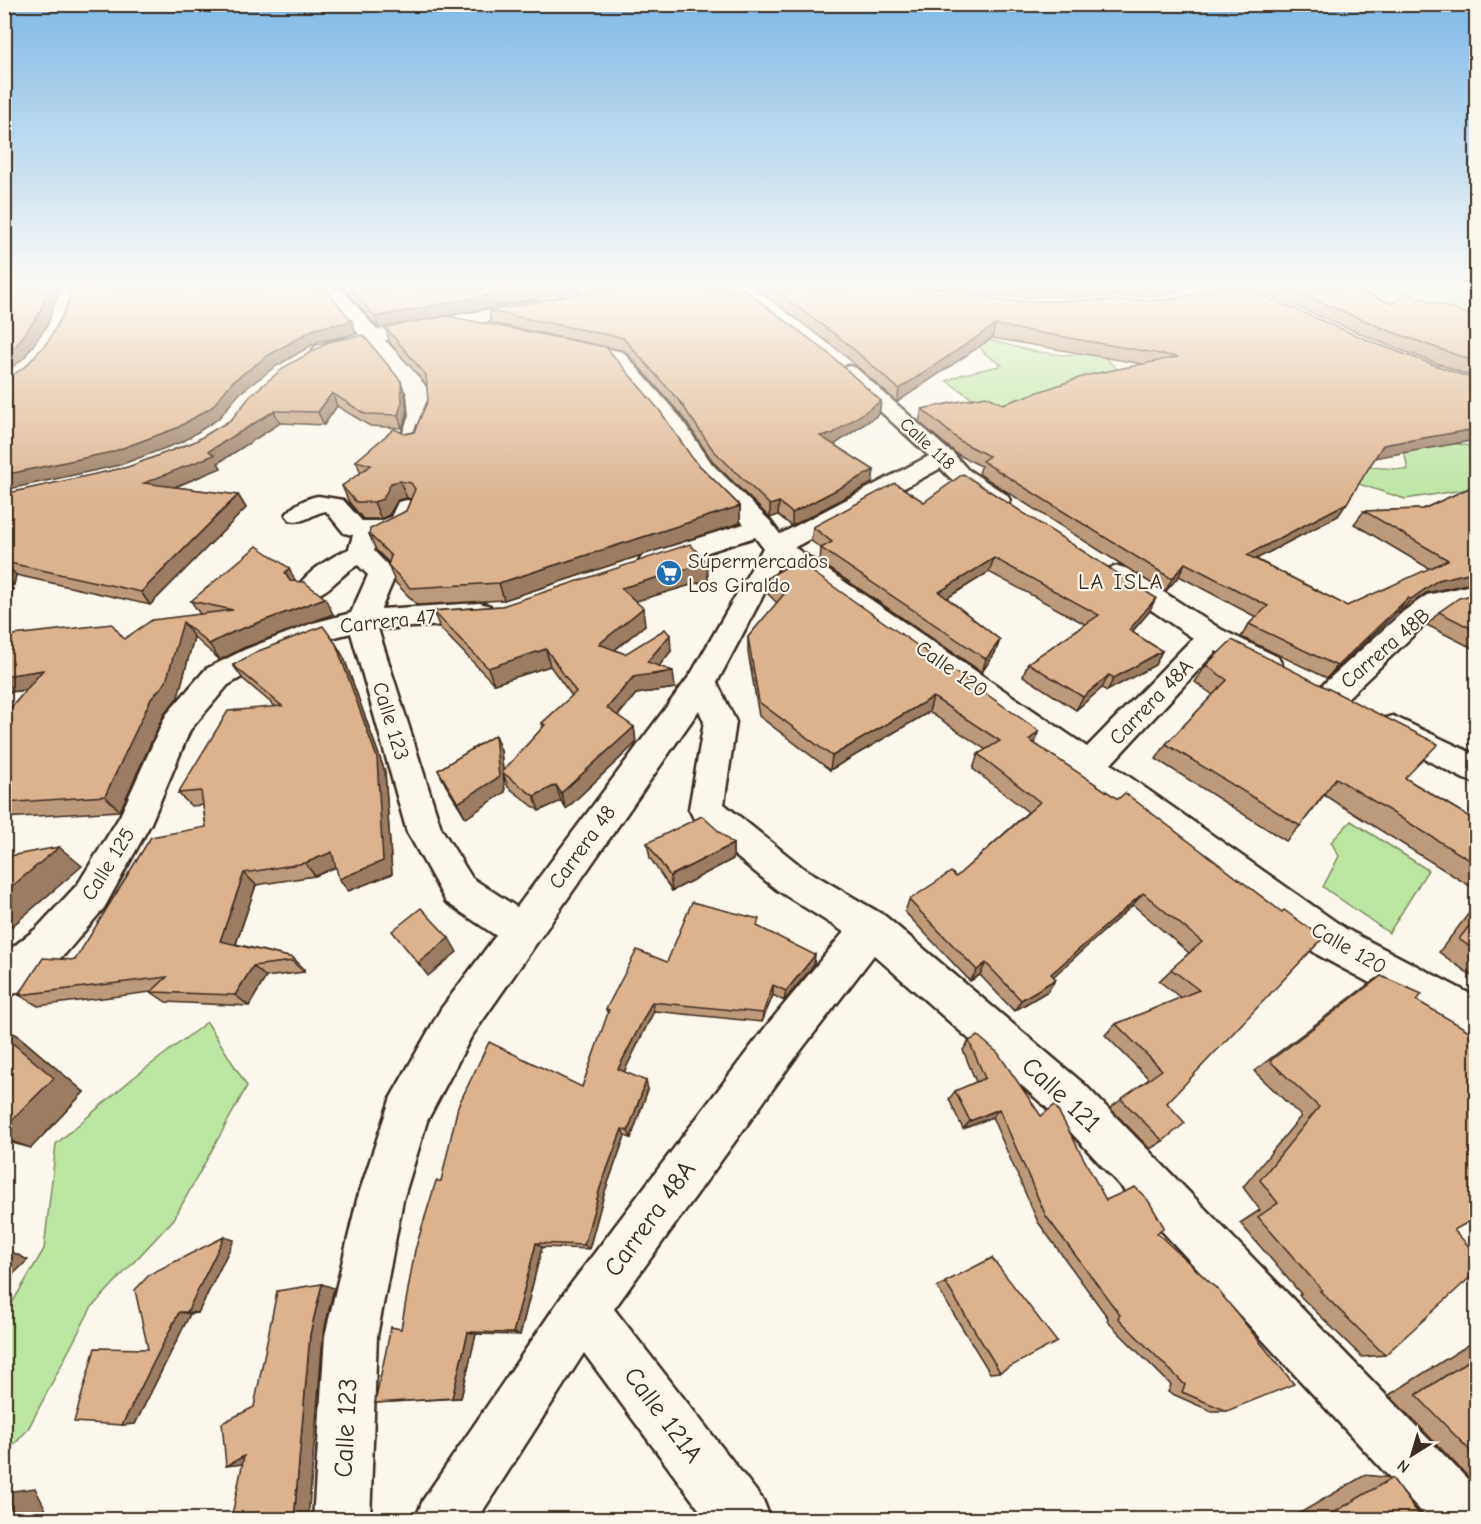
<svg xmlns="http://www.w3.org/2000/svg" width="1481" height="1524" font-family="'Comic Neue',sans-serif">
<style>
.green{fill:#bce5a1;stroke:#7c8860;stroke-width:1.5}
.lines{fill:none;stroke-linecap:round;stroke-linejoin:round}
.street-casing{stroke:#3b2a1e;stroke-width:5}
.secondary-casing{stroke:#3b2a1e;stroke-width:5}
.street{fill:#fbf7ec;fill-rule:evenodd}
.secondary{fill:#fbf7ec;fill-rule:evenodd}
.wall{fill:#bd9a79;stroke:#3b2a1e;stroke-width:1.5}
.shaded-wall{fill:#9a7d63;stroke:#3b2a1e;stroke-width:1.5}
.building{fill:#dcb38d;stroke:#3b2a1e;stroke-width:1.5}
.labels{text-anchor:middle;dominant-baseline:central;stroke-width:4.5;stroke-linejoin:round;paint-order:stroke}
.far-street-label{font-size:18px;fill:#3b2a1e;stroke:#fbf7ec}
.poi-label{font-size:21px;fill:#3b2a1e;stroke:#fbf7ec;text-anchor:start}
.street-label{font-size:21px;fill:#3b2a1e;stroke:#fbf7ec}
.neighbourhood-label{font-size:22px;letter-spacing:1.5px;fill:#3b2a1e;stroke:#fbf7ec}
.near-street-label{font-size:26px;fill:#3b2a1e;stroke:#fbf7ec}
</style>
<rect width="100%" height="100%" fill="#fbf7ec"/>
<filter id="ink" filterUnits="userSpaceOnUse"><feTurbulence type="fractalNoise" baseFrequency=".0167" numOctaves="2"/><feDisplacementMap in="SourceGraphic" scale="12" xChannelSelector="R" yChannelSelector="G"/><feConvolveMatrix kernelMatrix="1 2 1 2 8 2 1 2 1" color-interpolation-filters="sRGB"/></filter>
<g filter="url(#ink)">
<g class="green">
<path d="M1327,288h149v33l-9,4 -75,-24 -15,-1z"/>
<path d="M993,341l39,10 31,4 36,-3 21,20 -101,39 -49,-14 -23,-16c17,-10 36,-10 55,-16l-17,-11 -9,-12z"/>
<path d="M1401,435l75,12v41l-71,11 -68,-22 -3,-13 74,6z"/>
<path d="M1351,821l77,49 -39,63 -66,-46 16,-31 -8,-14z"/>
<path d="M207,1022l40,64 -73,133 -83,89 -63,121 -23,26v-140l39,-66 12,-105 77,-66z"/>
</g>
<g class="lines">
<g class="street-casing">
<g id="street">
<path d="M322,288h19l36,42 157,-29 7,2 2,4 -2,4 -7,2 -149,27c10,12 38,38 43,51 7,17 1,41 -9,55l-8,2 -8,-2 -3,-5 9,-26 -2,-22 -40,-49 -44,12 -7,-2 -3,-4 3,-4 43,-12z"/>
<path d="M555,288h19l9,10 -3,4h-12z"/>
<path d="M568,340l55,12 57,65 32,47 58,57 15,20 302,206 106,-109 -85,-57 -4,-6 4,-6 10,-3 10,3 94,61 56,27 4,8 -4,8 -11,3 -51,-25 -105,113 235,165 130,68v41l-15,-6 -143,-77 -241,-180 -310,-222 -12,-16 -94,30 -9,2 -9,-2 -4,-6 4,-6 101,-31 -49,-50 -32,-48 -54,-65 -48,-11 -3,-4 3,-4z"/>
<path d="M944,450l8,2 15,17 40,26 3,5 -3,5c-24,6 -62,-29 -75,-48l4,-5z"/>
<path d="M318,496l25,4 19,21h19l10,-4 7,-15 9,-2 9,2 3,5 -8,19 -36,18 -1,7 22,23 -15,35 99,-6 10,3 4,7 -4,7 -10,3 -102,6 63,199 31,50 63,41 5,12 -5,12 -14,6 -14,-6 -61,-41 -33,-60 -6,-10 -56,-199 -20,5 -67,26 -36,21 -38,45 -39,93 -47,85 -39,46 -47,38 -14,6v-44l33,-26 41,-44 42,-68 46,-101 40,-46 38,-19 69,-27 38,-10 17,-38 -10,-10c-21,10 -32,37 -58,30l-4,-6c11,-17 34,-32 53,-40l4,-14 -9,-2 -18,-22c-14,2 -20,13 -36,9l-4,-5c7,-10 20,-17 32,-19z"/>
<path d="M1476,584v18l-30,7 -22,16 -84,80 -11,3 -11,-3 -4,-8 4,-8 86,-78 23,-16z"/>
<path d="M702,671l11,3 23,48 -12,82 79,64 82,48 200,169 391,403v32h-47l-374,-405 -181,-160 -76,99 -184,255 149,191 8,20h-64l-123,-167 -107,167h-62l8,-20 142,-208 203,-268 76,-92 -67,-42 -61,-50 -22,-21 -5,-10 15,-87 -17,-40 4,-8z"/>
<path d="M1393,716l83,39v28l-12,-4 -82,-42 -5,-9 5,-9z"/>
</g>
</g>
<g class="secondary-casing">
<path id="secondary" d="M849,366l7,2 100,89 -4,5 -166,90 -73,138 -242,347 -44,84 -24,79 -26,136 -7,184h-57l12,-184 32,-136 34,-103 50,-88 250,-335 76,-133 162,-85 -87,-80 -3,-4 3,-4z"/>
</g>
<use href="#street" class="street"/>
<use href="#secondary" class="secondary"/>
</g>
<g class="wall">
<path d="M344,288h246l-181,35 284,136 47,47v17l-236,77 -87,5 -22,-23 -7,-17 1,-2 -13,-13 -7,-16 37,-23 5,-12 -4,-1 -9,2 -9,15 -8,4h-18l-14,-17 -7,-16 19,-13 -5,-12 49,-27 9,-2 14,-32 -1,-14 -37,-43 -5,-16 -6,2z"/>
<path d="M607,288l274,113 -2,13 -45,31 40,25 -2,13 -80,43 -14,-11 -8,3 -56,-55 -32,-47 -57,-65 -134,-28 -2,-12z"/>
<path d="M755,288h202l10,5 35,8 165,-1 208,158 -37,58 -82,43 91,47 83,-37 -76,-45 10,-13 59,-2 53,-24v98v-1l-50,11 -26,19 -2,-1 -71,67 -86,-41 8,-13 7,-7 -77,-41 -14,16 -186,-118 2,-8 -24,-12 -38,-32 3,-13 81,-5 140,-40 -151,-26 -95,64 -55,-49z"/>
<path d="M962,288h226l-26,8 -162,1z"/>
<path d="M1253,288h100l39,16 84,13v61l-91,-34z"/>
<path d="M286,366l119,28 2,21 -5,13 -32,-2 -33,-20 -13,19 -44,-2 -62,40 3,5 -46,19 63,8 8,13 -96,97 -134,-30 -2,10h-5l4,4 -9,37v-132l124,-27 66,-25 37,-22z"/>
<path d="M924,502l225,110 -17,20 30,19 -7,14 -48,26 -5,-3 -26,22 -53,-34 5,-13 57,-39 -96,-52 -42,26 53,42 -5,13 -13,19 -162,-110 1,-14 -10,-7 2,-14z"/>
<path d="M707,563l1,17 -73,21 10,24 -30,25 10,4 46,-3 -12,15 16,22 -39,6 -18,22 16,11 2,16 -70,66 -5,-8 -22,10 -31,-24 -5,-14 2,19 -39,26 -20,-32 -8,-16 57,-35 6,16 2,20 40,-44 -1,-4 30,-27 -22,-30 -56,18 -54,-56 -7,-17 69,-5z"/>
<path d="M767,578l272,153 -5,12 247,169 -114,191 -4,38 -13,8 -40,-41 39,-29 -44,-44 11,-11 65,-26 -22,-17 30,-28 -56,-48 -80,71 -5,15 -34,20 -34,-36 -10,6 -65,-69 4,-12 47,-23 72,-65 -55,-43 5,-15 8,-4 -57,-38 -99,58 -71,-54 -11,-64v-15l29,-34 -10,-10z"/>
<path d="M296,581l37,33 -90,34 -23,12 -26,-23 -16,60 -14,17 -44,97 -116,7v-102l22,-26 -22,3 120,-54 76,-25 -9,-13z"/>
<path d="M1476,594v56l-49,-25 12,-13z"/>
<path d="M336,644l8,14 41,114 7,102 -44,17 -12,-24 -21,9 -59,9 -20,59 57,14 11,11v3l-38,5 -17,29 -83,-4 -15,-10 -113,14 -19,-11 56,-35 131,-133 -3,-22 -12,1 -13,-13 98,-86 -33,-28 -10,-14z"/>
<path d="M1206,665l199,113 71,43v69l-152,-95 -24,31 -14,15 -130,-82 10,-15 47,-49 -18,-13z"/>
<path d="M647,843l86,1v15l-61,32 -22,-33z"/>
<path d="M1476,904v75l-37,-27z"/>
<path d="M759,927l55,38 -30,36 -11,-6 -11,27 -108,-11 -30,61 24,17 -17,49 -6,-2 -21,58 -15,55 -47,-2 -22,88 -44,-1 -15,64 -86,5 26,-74 40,-148 141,-94 26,-72 -2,-6 61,-47z"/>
<path d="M1381,976l35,24 38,230 -69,125 -23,2 -63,-62 2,-1 -61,-71 20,-13 -17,-23 58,-71 -47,-45 109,-83z"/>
<path d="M4,1029l13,6 67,57 -53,56 -27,-7z"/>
<path d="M969,1041l72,75 65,84 51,33 70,178h-16l-43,-19 3,-7 -64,-64 1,-3 -70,-96 -46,-105 -29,12 -14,-30 6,-8 21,-9 -13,-32z"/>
<path d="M234,1240l-36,73 -8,1 -55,110 -13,1 26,-76z"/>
<path d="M992,1258l8,114 -10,1 -53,-86z"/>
<path d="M1476,1340v145l-87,-90z"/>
<path d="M1365,1475l27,3 31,42h-135z"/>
</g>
<g class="shaded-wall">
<path d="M49,288h11l-13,38 -23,32 -20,16v-19z"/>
<path d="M526,288h64l-211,41 -4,-12z"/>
<path d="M1165,288h23l-26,8z"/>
<path d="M352,321l4,13 -37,7 -44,26 -35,26 -22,26 -34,22 -64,24 -116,25v-15l229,-94 36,-26 45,-26z"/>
<path d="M995,325l-3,13 -95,64 2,-13z"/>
<path d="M401,381l4,13 2,21 -5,13 -4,-13z"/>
<path d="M332,393l5,13 -13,19 -6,-13z"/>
<path d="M881,401l-2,13 -48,33 -11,-11z"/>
<path d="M274,411l6,12 -62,40 3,5 -69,28 -8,-13 65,-32z"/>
<path d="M1476,429v11l-102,18 9,-13z"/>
<path d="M874,470l-2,13 -80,43v-13z"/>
<path d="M400,481l7,17 -9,2 -9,15 -8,4 -7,-17 17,-19z"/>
<path d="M238,495l8,13 -96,97 -9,-13z"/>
<path d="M779,502l-1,13 -8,3v-13z"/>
<path d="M1347,503l-9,13 -99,52 8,-13z"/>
<path d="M740,506v17l-236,77 -5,-17z"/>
<path d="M994,558l-5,14 -53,33 3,-13z"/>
<path d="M5,562l11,13 -2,10 -10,-11z"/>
<path d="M707,563l1,17 -85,25 -2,-17z"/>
<path d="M1185,563l-6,13 -14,16 7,-13z"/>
<path d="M289,568l8,16 -3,5 -9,-16z"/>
<path d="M1476,571v11l-50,11 -26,19 11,-13 27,-19z"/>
<path d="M4,579l9,10 -9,37z"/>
<path d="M325,598l8,16 -90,34 -23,12 -11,-16 24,-12z"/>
<path d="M1156,598l-7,14 -27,31 7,-13z"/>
<path d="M1408,598l-10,13 -71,67 10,-12z"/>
<path d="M643,608l2,17 -43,35 -3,-16z"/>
<path d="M183,622l11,15 -16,60 -14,17 -44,97 -15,-15z"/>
<path d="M670,635l1,16 -19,24 21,-4 2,17 -39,6 -26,30 -3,-16z"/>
<path d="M1000,640l-5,13 -13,19 4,-13z"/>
<path d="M336,644l8,14 41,114 7,102 -44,17 -9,-12z"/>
<path d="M546,649l4,17 -56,18 -6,-16z"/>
<path d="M1162,651l-7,14 -48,26 7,-13z"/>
<path d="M43,670l14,15 -53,8v-17z"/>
<path d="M1109,675l-7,13 -26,22 7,-13z"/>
<path d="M933,697l-4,15 -99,58 2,-14z"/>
<path d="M634,727l2,16 -70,66 -5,-16z"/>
<path d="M1039,731l-6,15 -4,-6z"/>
<path d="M495,735l6,16 4,41 -39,26 -8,-15z"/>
<path d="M556,785l5,16 -22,10 -5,-15z"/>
<path d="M733,844v15l-61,32 -2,-15z"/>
<path d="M59,847l23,19 -78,67v-40z"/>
<path d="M332,852l9,13 -26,11 -10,-13z"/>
<path d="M244,873l12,12 -23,67 -13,-11z"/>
<path d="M1143,893l-10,12 -90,81 8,-12z"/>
<path d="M449,938l8,14 -29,24 -10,-13z"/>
<path d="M815,955l-1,10 -30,36 2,-10z"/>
<path d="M293,958l11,11v3l-12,-11z"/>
<path d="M986,963l-6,12 -10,6 7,-11z"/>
<path d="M253,966l13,11 -17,29 -14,-11z"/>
<path d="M1056,979l-8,12 -34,20 7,-11z"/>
<path d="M773,985v10l-11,27 1,-9z"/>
<path d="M652,1002l2,9 -33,67 -3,-9z"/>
<path d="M4,1029l13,6 67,57 -53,56 -27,-9z"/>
<path d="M646,1081l2,8 -17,49 -3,-7z"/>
<path d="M999,1109l-7,8 -29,12 7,-8z"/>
<path d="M622,1129l3,7 -21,58 -15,55 -5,-4 16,-57z"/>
<path d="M224,1237l10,3 -36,73 -11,-1z"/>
<path d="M536,1243l6,4 -22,88 -7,-2z"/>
<path d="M4,1248l24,12 -24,23z"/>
<path d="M322,1284l12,4 -11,48 -15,184h-14l16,-186z"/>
<path d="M179,1312l11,2 -55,110 -13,1z"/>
<path d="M468,1332l8,2 -15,64h-9z"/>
<path d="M244,1456l-1,8 -17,2z"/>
<path d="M35,1488l16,32h-34l-13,-28z"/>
</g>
<g class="building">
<path d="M4,288h45l-10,26 -23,32 -12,9z"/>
<path d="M71,288h253l28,33 -38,8 -45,26 -36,26 -21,26 -35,21 -65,24 -108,23v-97l7,-2 15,-10 23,-26 17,-32z"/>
<path d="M350,288h176l-151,29z"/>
<path d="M607,288h135l85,64 54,49 -49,33 -12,2 54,34 -82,43 -13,-11 -9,3 -57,-55 -32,-47 -58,-65 -134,-27z"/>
<path d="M771,288h186l10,5 35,8 165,-1 27,-6 16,-6h35l132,56 99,36v49l-93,16 -36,58 -100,52 100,51 101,-46 -84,-49 59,-2 53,-24v86l-38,9 -27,19 -3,-1 -71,68 -88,-42 19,-18 -83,-43 -13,16 -190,-118 7,-5 -29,-15 -38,-32 64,-13 17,8 85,-29 90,-18 -183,-32 -96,64 -55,-48z"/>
<path d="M1287,288h66l39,16 14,-11 70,24v45l-84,-30z"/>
<path d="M447,316l159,31 54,64 33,48 47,47 -241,77 -89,5 -22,-23 3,-9 -22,-22 1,-5 36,-18 9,-22 -4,-6 -11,-2 -9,2 -8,16 -9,3h-18l-14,-16 29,-21 -15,-4 38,-32 11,5 9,-2 14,-32 -2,-25 -41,-48z"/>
<path d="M363,335l38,46 1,21 -4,13 -33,-1 -33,-21 -14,19 -44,-1 -65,40 5,4 -70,28 94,12 -97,97 -136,-30h-1v-68l124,-27 66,-25 37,-22 21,-26 34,-28 43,-24z"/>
<path d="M963,474l193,124 -27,32 33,21 -48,27 -5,-3 -26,22 -55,-34 71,-48 -105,-57 -55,34 61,48 -14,19 -165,-111 11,-6 -19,-15 82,-44 29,19z"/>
<path d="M690,544l17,19 -86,25 22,20 -44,36 26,10 40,-25 5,6 -23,27 26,9 -40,6 -26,31 27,19 -73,66 -5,-8 -22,11 -32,-24 43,-47 -3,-2 34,-31 -30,-43 -58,19 -55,-57 69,-5z"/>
<path d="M257,546l32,22 -4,5 5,8 14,1 21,16 -92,34 -24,12 -26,-22 -17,60 -15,17 -46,97 -101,7v-87l39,-46 -39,6v-40l108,-12 12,15 28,-19 81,-10 -42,-9z"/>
<path d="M797,561l242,170 -10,9 89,59 7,-6 157,119 2,-2 39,28 -156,165 18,20 -22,18 -42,-42 41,-29 -46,-46 83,-34 -28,-21 31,-27 -59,-49 -92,81 5,5 -35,21 -35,-37 -9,7 -68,-70 42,-28 5,5 84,-75 -62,-48 22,-13 -67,-44 -101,59 -73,-54 -11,-65 36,-43 -17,-16z"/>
<path d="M1476,594v37l-37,-19 20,-14z"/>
<path d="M323,626l13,18 41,114 6,103 -44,18 -7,-27 -27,11 -61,10 -24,68 73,17 -1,3 -39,5 -18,29 -84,-3 16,-15 -148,18 24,-37 32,2 76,-123 55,-10 -5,-36 -23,2 50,-82 54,-5 -49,-41 23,-13z"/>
<path d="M1232,640l206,104 -33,34 71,43v43l-140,-86 -36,48 -134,-82 61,-64 -21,-15z"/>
<path d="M495,735l4,42 -41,26 -20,-33z"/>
<path d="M702,816l31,28 -63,32 -23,-33z"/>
<path d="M59,847l-55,46v-36z"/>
<path d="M692,902l67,17 -2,7 58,29 -29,36 -13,-6 -10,28 -111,-11 -34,67 28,12 -18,50 -6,-2 -22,59 -16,57 -48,-2 -23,90 -45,-1 -16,66 -77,5 16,-76 10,2 14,-79 21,-69h5l17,-75 31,-64 93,45 27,-77 -3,-1 31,-59 30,12z"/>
<path d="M421,908l28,30 -31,25 -26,-32z"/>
<path d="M1476,917v34l-17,-12z"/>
<path d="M1381,976l41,18 -6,6 60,35v183l-22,12 22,24v18l-91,83 -65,-64 2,-1 -64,-73 20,-14 -18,-23 59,-73 -49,-46z"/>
<path d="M4,1036l50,42 -50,50z"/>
<path d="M978,1036l20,17 43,63 14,-11 51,95 29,-13 13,13 16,27 -7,6 61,57 76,94 -67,27 -45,-19 3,-7 -67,-67 2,-3 -74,-99 -47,-107 -29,12 -15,-30 30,-13 -16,-37z"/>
<path d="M224,1237l-37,75h-8l-57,113 -48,-3 21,-74 53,1 -13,-59 15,-16z"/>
<path d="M992,1258l65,84 -57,30 -55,-90z"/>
<path d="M322,1284l-12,50 -16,186h-63l13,-64 -18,10 -4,-43 32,-16 23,-116z"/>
<path d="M1476,1356v101l-60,-62z"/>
<path d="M1392,1478l31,42h-102z"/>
<path d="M4,1493l13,27h-13z"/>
</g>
</g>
<linearGradient id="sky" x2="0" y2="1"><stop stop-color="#80bae7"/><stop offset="0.57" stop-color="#fdfbf6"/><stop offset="1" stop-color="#fdfbf6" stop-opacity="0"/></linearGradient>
<rect width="1481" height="501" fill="url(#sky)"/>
<defs>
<g id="supermarket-disc" transform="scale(1.35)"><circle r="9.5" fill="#1f6fb2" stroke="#fbf7ec"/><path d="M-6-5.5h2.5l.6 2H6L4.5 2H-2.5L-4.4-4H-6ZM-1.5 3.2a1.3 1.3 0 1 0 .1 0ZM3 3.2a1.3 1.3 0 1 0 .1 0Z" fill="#fff"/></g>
</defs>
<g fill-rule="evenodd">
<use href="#supermarket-disc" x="669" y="573"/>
</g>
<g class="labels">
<g class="far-street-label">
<text transform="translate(927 444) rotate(43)">Calle 118</text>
</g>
<g class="poi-label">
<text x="688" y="561">Súpermercados<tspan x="688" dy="24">Los Giraldo</tspan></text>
</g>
<g class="street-label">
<text transform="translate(388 621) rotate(-6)">Carrera 47</text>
<text transform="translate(1385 648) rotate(-41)">Carrera 48B</text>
<text transform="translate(952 669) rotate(35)">Calle 120</text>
<text transform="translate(1151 702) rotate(-46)">Carrera 48A</text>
<text transform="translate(391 721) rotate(73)">Calle 123</text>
<text transform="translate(582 847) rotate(-54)">Carrera 48</text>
<text transform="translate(108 864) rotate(-58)">Calle 125</text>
<text transform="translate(1349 948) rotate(30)">Calle 120</text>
</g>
<g class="neighbourhood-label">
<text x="1121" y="582">LA ISLA</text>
</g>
<g class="near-street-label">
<text transform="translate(1061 1095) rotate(43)">Calle 121</text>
<text transform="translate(650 1219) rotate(-54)">Carrera 48A</text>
<text transform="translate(663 1415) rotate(53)">Calle 121A</text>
<text transform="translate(346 1428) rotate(-87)">Calle 123</text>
</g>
</g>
<rect width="1481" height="1524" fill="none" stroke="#fbf7ec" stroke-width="24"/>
<rect x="12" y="12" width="1457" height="1500" fill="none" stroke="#3b2a1e" stroke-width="2" filter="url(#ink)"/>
<g transform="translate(1412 1455) rotate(217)" stroke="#fbf7ec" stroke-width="4.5" paint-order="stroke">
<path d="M0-4.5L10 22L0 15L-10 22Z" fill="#3b2a1e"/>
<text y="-9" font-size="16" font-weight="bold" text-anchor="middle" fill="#3b2a1e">N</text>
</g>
</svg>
